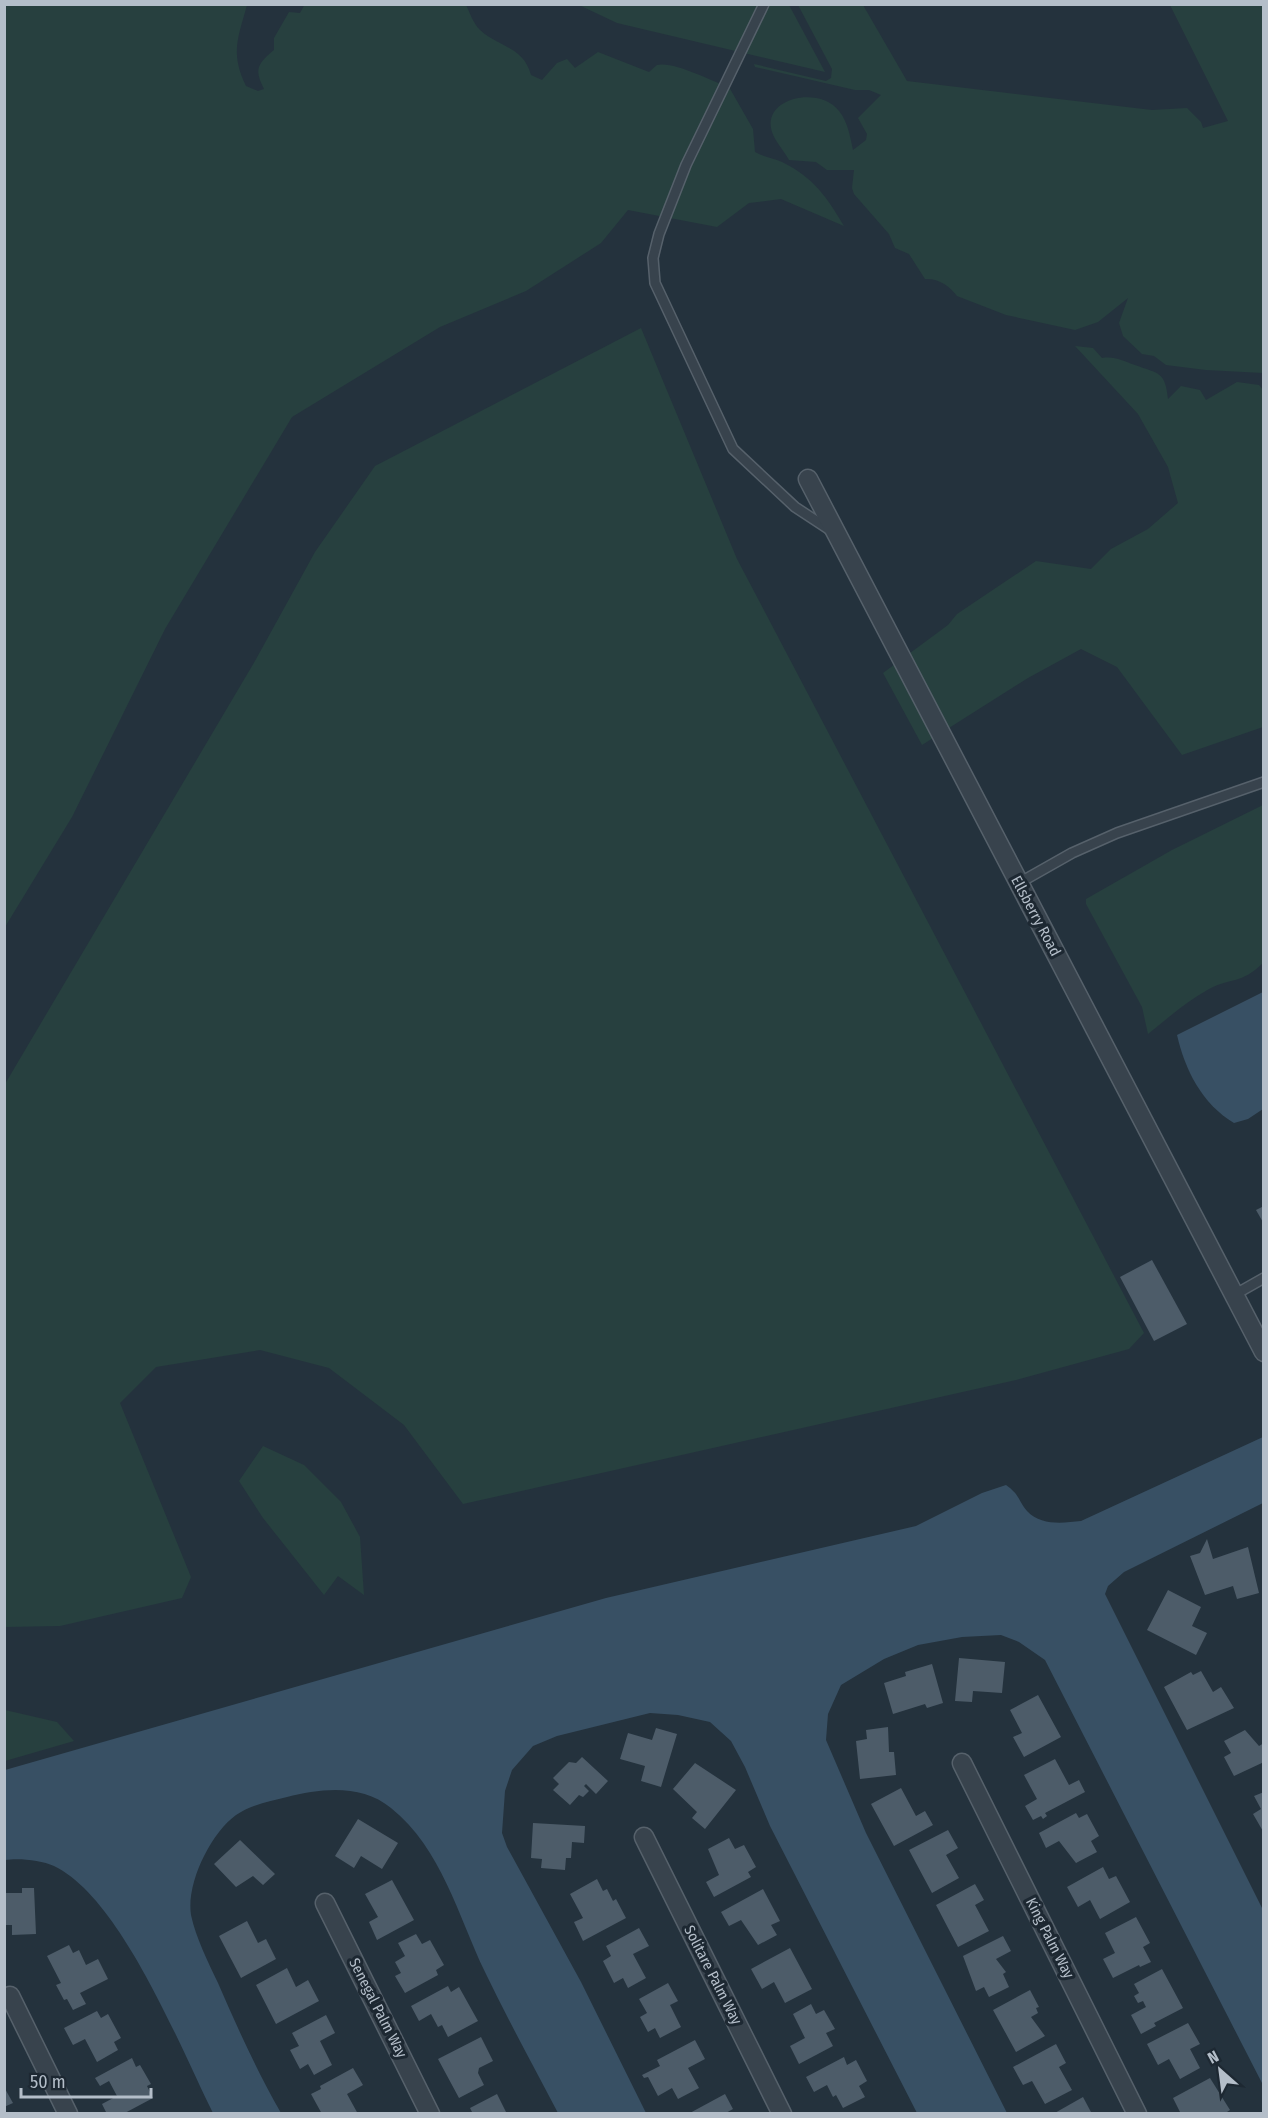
<svg xmlns="http://www.w3.org/2000/svg" width="1268" height="2118" font-family="'Fira Sans Condensed',sans-serif">
<style>
.green{fill:#27403f}
.water{fill:#385064}
.building{fill:#4d5c69}
.lines{fill:none;stroke-linecap:round;stroke-linejoin:round}
.service-casing{stroke:#56616b;stroke-width:12}
.minor-casing{stroke:#56616b;stroke-width:21}
.service{stroke:#38434d;stroke-width:9}
.minor{stroke:#38434d;stroke-width:18}
.labels{text-anchor:middle;dominant-baseline:central;stroke-width:6;stroke-linejoin:round;paint-order:stroke}
.street-label{font-size:15px;fill:#b4bec9;stroke:#1d2832}
</style>
<rect width="100%" height="100%" fill="#24323d"/>
<g class="green">
<path d="M305,4l161,1c4,8 7,18 14,25 20,18 43,16 51,45l11,5 15,-17 10,-4 8,9 23,-16 51,20 8,-7c17,-4 54,16 72,22l24,42 2,23c9,5 18,6 27,10 32,16 44,34 62,64l-63,-27 -32,4 -32,24 -89,-17 -27,33 -75,48 -86,36 -148,90 -127,212 -93,188 -67,110v-922h242c-9,33 -17,48 -1,81l12,5 6,-2c-10,-19 -7,-25 10,-39v-12l15,-26 11,1z"/>
<path d="M579,5h210l36,67 -208,-49z"/>
<path d="M798,5h65l44,76 245,29 35,-2 14,14 2,6 25,-7 -58,-116h93v368l-57,-3 -40,-5 -12,-9 -12,-2 -19,-18 -4,-13 9,-25 -30,24 -23,8 -69,-15 -49,-19c-7,-10 -19,-18 -32,-17l-16,-25 -14,-6 -6,-14 -35,-40 -2,-6 2,-18h-27l-11,-8 -27,-2c-5,-9 -14,-19 -17,-28 -11,-34 47,-47 67,-21 9,11 11,26 14,39l13,-10 1,-6 -9,-16 23,-23 -12,-5h-14l-100,-23 -1,-3 72,17 5,-3 1,-9z"/>
<path d="M641,328l96,231 407,774 -15,16 -113,31 -553,124 -59,-79 -75,-57 -69,-18 -104,17 -36,36 71,174 -9,21 -122,28 -55,1v-543l250,-423 60,-109 60,-86z"/>
<path d="M1075,346l18,2 9,10c14,-2 20,3 33,7 24,9 30,6 33,34l13,-13 19,4 6,10 31,-18 22,3 5,6 -1,336 -81,28 -65,-88 -36,-18 -53,29 -106,67 -39,-72 65,-48 9,-11 79,-53 55,8 20,-20 37,-20 30,-26 -10,-36 -30,-53z"/>
<path d="M1263,805v158c-23,22 -31,14 -54,26 -22,12 -41,29 -61,45l-6,-27 -56,-103v-5l86,-49z"/>
<path d="M263,1446l41,19 37,37 19,35 4,58 -26,-19 -14,19 -61,-77 -24,-37z"/>
<path d="M5,1710l52,12 17,19 -69,20z"/>
</g>
<g class="water">
<path d="M1263,992v117l-15,10 -14,4c-32,-19 -49,-53 -57,-88z"/>
<path d="M1263,1437v66l-139,69 -16,14 -3,8 158,316v175l-218,-425 -26,-18 -18,-7 -39,2 -44,8 -34,14 -43,26 -13,29 -2,26 40,93 141,280h-90l-147,-287 -25,-59 -14,-26 -21,-19 -32,-7 -28,-2 -93,23 -24,10 -21,24 -7,21 -3,42 5,14 74,135 65,131h-88c-24,-46 -50,-93 -73,-141 -27,-56 -43,-123 -94,-164 -29,-24 -69,-20 -104,-11 -17,4 -37,8 -51,18 -25,18 -50,68 -45,100 5,23 17,47 27,68 19,44 39,88 63,130h-68c-33,-66 -92,-215 -159,-247 -13,-6 -35,-8 -49,-6v-90l601,-172 310,-72 66,-33 24,-8c14,10 12,15 21,26 14,15 36,12 54,10z"/>
</g>
<g class="building">
<path d="M1264,1206v18l-8,-14z"/>
<path d="M1152,1260l35,64 -33,17 -34,-64z"/>
<path d="M1207,1539l6,20 35,-12 11,46 -22,6 -4,-13 -28,9 -15,-39 10,-3z"/>
<path d="M1168,1590l33,17 -9,19 15,7 -11,22 -49,-25z"/>
<path d="M959,1658l46,4 -3,31 -29,-2 -1,11 -17,-1z"/>
<path d="M932,1664l11,39 -16,5 -2,-4 -32,10 -9,-31 22,-7 -1,-4z"/>
<path d="M1201,1671l12,21 8,-5 13,21 -47,22 -23,-43 27,-15 2,3z"/>
<path d="M1038,1695l23,42 -37,20 -11,-20 9,-4 -12,-23z"/>
<path d="M888,1727l1,25h5l2,23 -36,4 -4,-38 11,-2 -1,-9z"/>
<path d="M656,1728l21,6 -16,53 -20,-6 4,-15 -25,-7 8,-26 24,7z"/>
<path d="M1245,1730l14,16 5,-3v19l-30,14 -10,-19 7,-4 -7,-12z"/>
<path d="M582,1757l26,24 -12,13 -10,-10 -2,2 5,5 -6,6 -4,-2 -9,10 -17,-15 6,-6 -6,-6 16,-16 7,1z"/>
<path d="M1055,1759l14,26 10,-5 6,12 -40,21 2,3 -4,3 -2,-3 -8,4 -8,-14 12,-7 -13,-24z"/>
<path d="M695,1763l41,27 -31,39 -13,-11 5,-6 -24,-23z"/>
<path d="M901,1788l15,28 9,-5 8,14 -39,21 -23,-42z"/>
<path d="M1264,1792v41l-11,-19 8,-5 -7,-13z"/>
<path d="M1076,1813l3,5 8,-4 12,22 -8,5 6,11 -21,11 -17,-22 -13,7 -7,-15z"/>
<path d="M358,1819l40,24 -16,26 -21,-13 -7,12 -19,-12z"/>
<path d="M533,1823l52,3 -1,17 -12,-1 -1,16h-5l-1,12 -24,-2 1,-9 -11,-1z"/>
<path d="M948,1830l10,18 -12,7 13,23 -27,15 -23,-43z"/>
<path d="M729,1838l6,11 9,-4 12,22 -8,5 3,5 -37,20 -8,-15 13,-7 -11,-26z"/>
<path d="M240,1840l35,34 -12,11 -10,-9 -17,11 -22,-23z"/>
<path d="M1103,1867l6,12 7,-3 14,26 -30,17 -10,-19 -12,7 -11,-20z"/>
<path d="M597,1879l6,12 4,-2 6,12 3,-2 10,19 -43,23 -9,-19 9,-4 -13,-24z"/>
<path d="M392,1880l22,40 -37,20 -8,-18 9,-5 -13,-23z"/>
<path d="M975,1884l9,16 -9,5 14,26 -31,16 -22,-42z"/>
<path d="M22,1888h12l2,46 -24,1v-10h-8v-32h18z"/>
<path d="M763,1889l17,32 -9,4 6,10 -19,10 -17,-25 -12,6 -8,-14z"/>
<path d="M1136,1917l14,26 -7,4 8,15 -11,5 -1,-2 -26,13 -10,-19 12,-6 -10,-20z"/>
<path d="M247,1921l11,22 8,-4 10,20 -35,19 -22,-42z"/>
<path d="M639,1928l10,18 -16,8 13,24 -18,10 -5,-10 -9,5 -11,-22 8,-5 -5,-10z"/>
<path d="M416,1934l6,10 8,-4 14,25 -8,5 2,5 -33,18 -10,-17 6,-3 -6,-11 10,-6 -7,-13z"/>
<path d="M1003,1936l8,15 -15,8 10,13 -3,2 6,13 -20,10 -5,-10 -8,4 -13,-35z"/>
<path d="M69,1945l4,8 6,-3 7,15 12,-6 10,20 -28,14 6,11 -13,6 -6,-11 -3,1 -8,-15 5,-2 -14,-27z"/>
<path d="M790,1948l22,41 -27,14 -11,-21 -12,7 -11,-20z"/>
<path d="M287,1968l9,19 12,-7 11,21 -43,23 -20,-39z"/>
<path d="M1162,1969l21,39 -29,15 2,3 -15,8 -10,-19 15,-8 -3,-6 -5,2 -4,-7 5,-3 -5,-9z"/>
<path d="M668,1983l10,18 -8,4 11,22 -21,11 -5,-10 -7,4 -8,-15 7,-4 -8,-14z"/>
<path d="M448,1986l3,6 8,-5 19,34 -30,16 -6,-12 -4,2 -7,-13 -12,7 -8,-15z"/>
<path d="M1030,1990l9,17 -3,1 2,5 -7,4 14,19 -29,16 -23,-42z"/>
<path d="M811,2004l5,10 8,-4 11,19 -9,4 7,13 -34,18 -9,-18 15,-8 -12,-24z"/>
<path d="M97,2011l4,7 7,-4 13,24 -7,4 4,8 -21,12 -12,-23 -12,6 -9,-17z"/>
<path d="M326,2015l9,18 -15,8 12,24 -18,10 -6,-11 -8,5 -10,-19 9,-4 -7,-13z"/>
<path d="M1188,2023l12,21 -10,5 10,19 -20,11 -11,-20 -11,6 -11,-21z"/>
<path d="M481,2037l12,24 -14,7 -1,5 6,12 -25,13 -21,-39z"/>
<path d="M695,2040l10,19 -17,9 11,20 -21,11 -6,-11 -14,8 -10,-19 -4,1 -2,-3 18,-9 -3,-6z"/>
<path d="M1056,2044l10,19 -7,4 13,23 -27,14 -13,-23 -9,4 -10,-18z"/>
<path d="M844,2057l3,8 9,-5 11,21 -8,5 6,11 -22,11 -7,-13 -3,2 -6,-12 -13,7 -8,-15z"/>
<path d="M132,2058l4,9 4,-2 11,19 -4,2 6,12 -30,16h-16l-5,-10 15,-8 -8,-15 -9,5 -5,-8z"/>
<path d="M353,2068l10,17 -16,9 11,20h-36l-11,-20 10,-5 -1,-3z"/>
<path d="M1210,2078l20,32 -6,4h-43l-8,-16z"/>
<path d="M4,2087l9,16 -9,4z"/>
<path d="M497,2094l10,20h-34l-3,-6z"/>
<path d="M725,2094l8,15 -9,5h-36z"/>
<path d="M1083,2097l9,17h-39z"/>
</g>
<g class="lines">
<g class="service-casing">
<g id="service">
<path d="M764,4l-78,161 -27,69 -6,24 2,25 78,166 62,58 35,23"/>
<path d="M1019,883l53,-30 45,-20 147,-51"/>
<path d="M1234,1295l30,-17"/>
</g>
</g>
<g class="minor-casing">
<g id="minor">
<path d="M808,479l456,873"/>
<path d="M962,1763l175,351"/>
<path d="M644,1837l138,277"/>
<path d="M325,1903l105,211"/>
<path d="M10,1996l58,118"/>
</g>
</g>
<use href="#service" class="service"/>
<use href="#minor" class="minor"/>
</g>
<g class="labels">
<g class="street-label">
<text transform="translate(1036 916) rotate(62)">Ellsberry Road</text>
<text transform="translate(1050 1938) rotate(63)">King Palm Way</text>
<text transform="translate(713 1975) rotate(63)">Solitare Palm Way</text>
<text transform="translate(378 2008) rotate(63)">Senegal Palm Way</text>
</g>
</g>
<rect width="1268" height="2118" fill="none" stroke="#b4bec9" stroke-width="12"/>
<g transform="translate(1220 2070) rotate(332)" stroke="#1d2832" stroke-width="4.5" paint-order="stroke">
<path d="M0-4.5L10 22L0 15L-10 22Z" fill="#b4bec9"/>
<text y="-9" font-size="16" font-weight="bold" text-anchor="middle" fill="#b4bec9">N</text>
</g>
<path d="M21 2088v9h130v-9" fill="none" stroke="#b4bec9" stroke-width="3"/>
<text x="30" y="2088" font-size="18" fill="#b4bec9" stroke="#1d2832" stroke-width="4.5" paint-order="stroke">50 m</text>
</svg>
